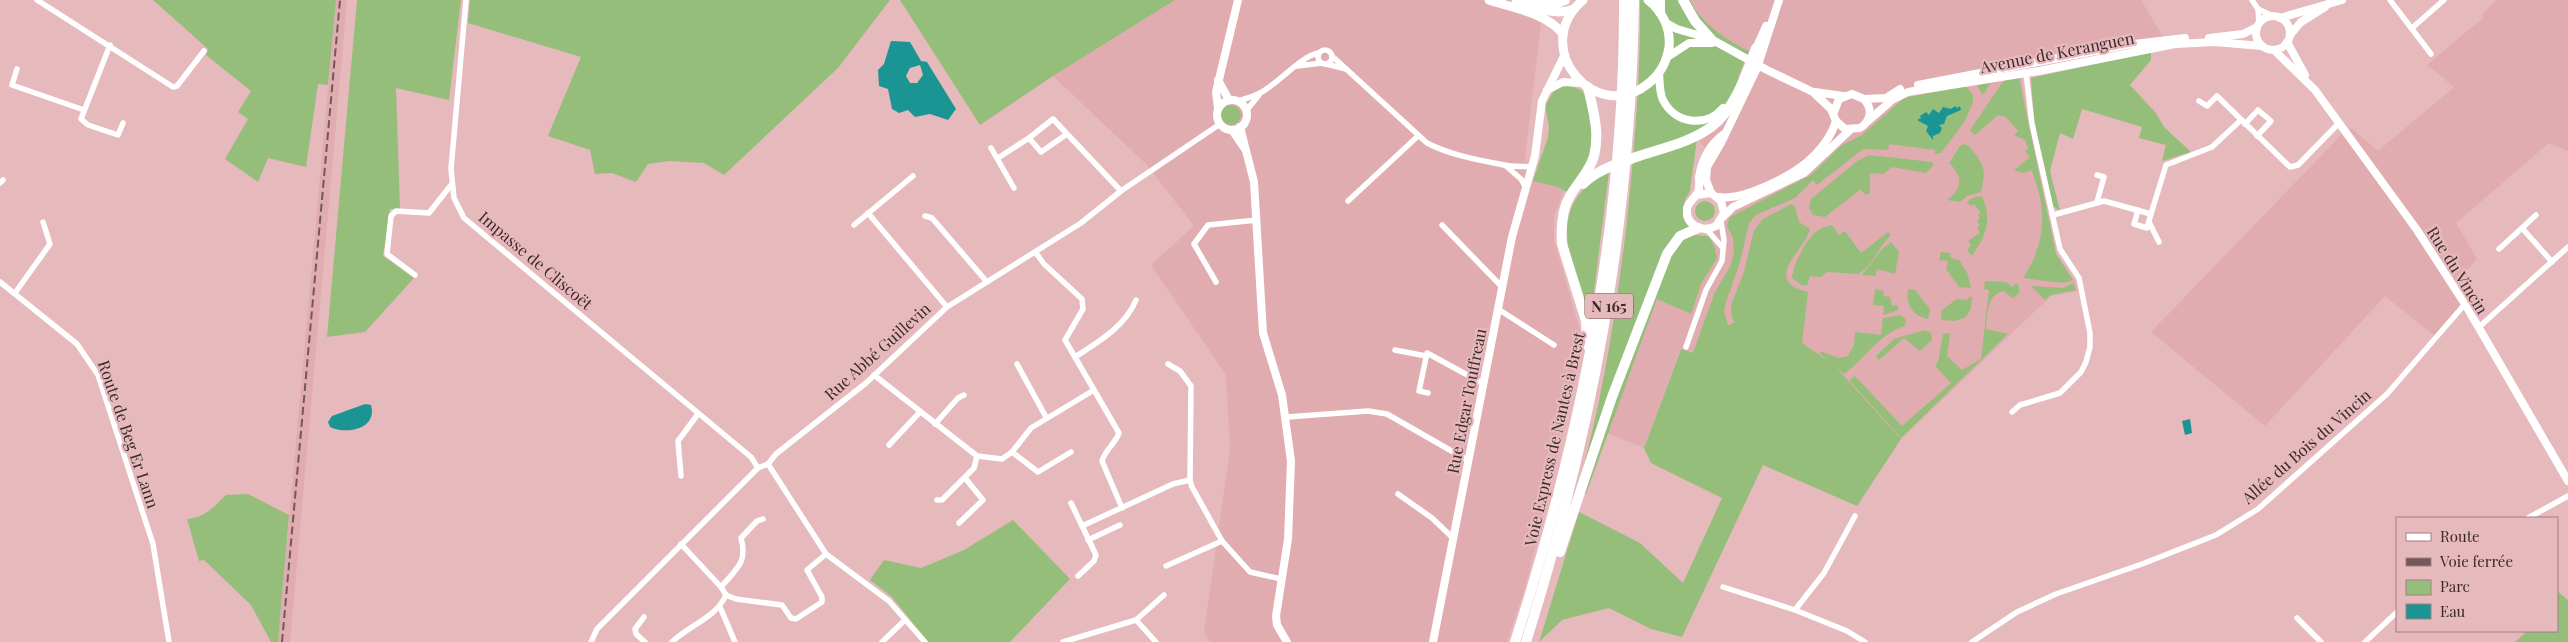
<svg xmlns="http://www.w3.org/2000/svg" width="2568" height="642" font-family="'Playfair Display',serif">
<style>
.built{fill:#e1acb0}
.green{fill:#95be7b}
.water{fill:#1b9594;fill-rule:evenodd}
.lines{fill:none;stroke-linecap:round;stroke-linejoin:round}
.street{stroke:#fff;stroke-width:5.5}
.secondary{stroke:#fff;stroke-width:8}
.primary{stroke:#fff;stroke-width:9}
.highway{stroke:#fff;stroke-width:10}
.rail{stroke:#73585b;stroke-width:2;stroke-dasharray:8 4;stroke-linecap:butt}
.labels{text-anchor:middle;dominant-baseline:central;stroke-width:4.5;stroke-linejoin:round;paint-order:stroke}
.shield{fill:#e6b9bc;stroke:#6e5456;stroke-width:1}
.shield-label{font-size:15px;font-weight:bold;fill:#3b292b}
.street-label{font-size:16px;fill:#3b292b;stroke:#e6b9bc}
</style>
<rect width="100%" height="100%" fill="#e6b9bc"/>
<g class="built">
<path d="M336,0h11l-57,642h-12z"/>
<path d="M1175,0h384l-11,4 -7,20 -16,133 10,22 30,9 -11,28v24l29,101 -17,83 -41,164 -18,54h-297l-6,-10 26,-183 -4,-74 -75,-110 43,-39 -46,-60 -95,-90z"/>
<path d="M1690,0h451l22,37 -144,24 9,58 29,135 19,28 2,9 -27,5 -150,143 -67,-74 -32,-22 -66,-21 -21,4 -22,28 -13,-5 -36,99 -37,-15 50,-134 34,14 10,-29 16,-26 -2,-10 -6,-12 15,-13 4,-7 -6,-22 -9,-4 -4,-9 -1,-13 5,-11 -16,-18 41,-62 11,-26 -19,-10 -22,-15z"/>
<path d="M2496,0h72v151l-19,-8 -93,80 21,36 -14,15v29l-28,33 -50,-40 -120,130 -114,-94 190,-197 10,-7 27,23 76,-64 -27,-22 57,-48 -2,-3z"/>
</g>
<g class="green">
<path d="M153,0h183l-8,85 -10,-1 -12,83 -38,-9 -10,24 -33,-23 23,-40 -10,-7 13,-21 -45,-36 2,-6z"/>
<path d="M357,0h104l-12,100 -53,-12 4,121h-10l-7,47 31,22 -49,54 -38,5z"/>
<path d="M470,0h420l-52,68 -114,107 -20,-12 -35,-2 -21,3 -12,18 -24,-9 -17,1 -5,-24 -42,-14 33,-79 -113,-34z"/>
<path d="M900,0h275l-122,76 -73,49z"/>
<path d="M1640,0h50c13,25 35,39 59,51l-11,26 5,10 -46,52 -7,52 -5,9 -2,18 12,17 14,1 6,12 2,10 -16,26 -10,30 -34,-15 -71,195 -9,-4c25,-86 38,-172 49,-260 8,-76 15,-153 14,-230z"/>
<path d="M2151,52v8l-21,25 25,27 9,15 27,25 -29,9 4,-16 -27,-7 3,-11 -60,-18 -9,30 -13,-6 -10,38 10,40 -7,-5 -19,-86 -3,-42z"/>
<path d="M2019,78l37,176 17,26 -10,3 -40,-5c23,-34 25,-70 8,-108l-7,3 -10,-3 16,-13 -5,-6 3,-2 -3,-9 -11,-5 4,-4 -12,-14 -8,-2 -23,20 -5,-5 32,-47 4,-3z"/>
<path d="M1991,82l-7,12h-2l-5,-9z"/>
<path d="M1566,84l15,6 5,6 7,43 -6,27 -20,26 -9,-5 -25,-6 15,-44 1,-10 -4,-21 10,-17z"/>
<path d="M1966,86l7,9v7l-8,19 -24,32 -6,1v-4l-46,-6 -1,6 -25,-1 -46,36 -4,-5 -18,18 -39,17 -7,8 -9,39 -14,40 -2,9 4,14 7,-3 -3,-4 -1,-13 13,-33 10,-42 9,-11 28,-15 4,2 4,16 11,7c-5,22 -50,51 -2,63l-6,51 32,22 67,74 -44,67 -94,-41 -81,172 -31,-8 -42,-21 -47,12 -23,22 40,-130 61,31 43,40 39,-85 -71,-35 -7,-15 37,-99 12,4 22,-61 16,-27 3,-13 -1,-14 -6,-12 3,-9 81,-42 31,-30 20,-10 42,-37z"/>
<circle cx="1231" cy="115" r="10"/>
<path d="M1964,144c6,2 8,6 12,11 10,13 9,21 5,37l-14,4 -7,6 -13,-2c15,-11 17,-23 2,-37l11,-17z"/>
<path d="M1869,155l63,7 1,4 -7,7 -34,-6 -9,7 -13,-1v20l-5,2 -4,-6 -36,28 -12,-2 -4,-7 2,-9 46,-38z"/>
<path d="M1609,172l-19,150c-17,-55 -50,-117 19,-150z"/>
<path d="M1982,196c10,23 5,39 -10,60l-5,-6 4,-5 -3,-4 12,-8 -3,-5 3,-3 -3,-4 3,-3 -2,-3 3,-2 -7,-9 -3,2 -4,-4 5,-4z"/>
<circle cx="1705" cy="211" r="10"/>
<path d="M1832,225l7,10 6,-4 16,22 27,-21 3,3c-12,11 -18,31 -33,39l-31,-2 -6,5 -11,-1 -3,10 -6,-1 -9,-7c1,-13 14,-39 25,-47 4,-4 10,-4 15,-6z"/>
<path d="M1891,242l8,10 -4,22 -18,-5 -2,7 -13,-1 20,-26z"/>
<path d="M1941,252l9,1 1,5 8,2 8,12 4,16 -12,-1 -13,-18 2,-8 -9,-1z"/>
<path d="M1985,281l21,1 6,5 4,-4 3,3v7l-6,5 -10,-7c-17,5 -15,22 -17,38l22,5 -107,104 -52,-58 6,-4 47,50 49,-43 -16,-17 3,-4 5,-28 7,-1 -3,23 15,14 19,-11 8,-69 -5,-1z"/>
<path d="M2073,283l3,7 -25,5 -6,5 -14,-14 32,2z"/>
<path d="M1875,289l9,2 -1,5 7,1 2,9 5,-1 2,5 -16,5 1,-9 -11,-1z"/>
<path d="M1908,289l7,1 15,19 -2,10c-16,-4 -22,-13 -20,-30z"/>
<path d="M1969,297h3l-1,11 -5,9 -11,4 -14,-1 1,-10 15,-11 11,1z"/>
<path d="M1901,315l5,5 -1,6c-27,8 -40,33 -61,48l-25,-21 3,-1 17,6 9,-2 6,-11 1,-13 26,3 2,-17z"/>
<path d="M1925,330l6,3 1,7 -12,11 -16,-13 -25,22 -3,-4 18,-17z"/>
<path d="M248,494l41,21 -11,127h-7l-20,-37 -47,-45 -5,1 -12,-42c17,-1 27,-12 39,-24z"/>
<path d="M1013,520l57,59 -60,63h-82l-36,-45 -22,-17 14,-20 37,8 43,-18z"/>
<path d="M2557,591l11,9v42h-53l12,-11h30z"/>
</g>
<g class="water">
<path d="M891,41l19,1 11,19 6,1 29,47 -8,11 -18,-6 -15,3 -7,-7 -9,3 -7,-4 -4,-20 -9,-3 -1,-16 6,-6zM920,65l3,10 -6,8h-7l-4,-7 4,-8z"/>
<path d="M1955,106l2,2 3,-2 1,4 -14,6 -3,8 -5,1 3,3 -2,5 -7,3v4l-7,-9 2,-5 -11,-6 4,-2 -1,-2 6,-4 3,3 4,-6 6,4 4,-6 8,2z"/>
<path d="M365,404l6,1c7,24 -25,30 -41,22l-2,-5 4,-6z"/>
<path d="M2190,419l2,14 -7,2 -3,-14z"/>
</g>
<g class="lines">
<g class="street">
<path d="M37,0l136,87 4,-1 27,-35"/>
<path d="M466,0l-15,169 3,29 10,20 287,239 7,11"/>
<path d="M2252,0l6,9 1,14"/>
<path d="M2390,0l41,54"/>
<path d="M2258,9l17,8"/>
<path d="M2412,28l32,-28"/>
<path d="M110,45l-29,74 7,6 30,10 5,-12"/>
<circle cx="1325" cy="57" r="7"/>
<path d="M1332,56l95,87c23,12 51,17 77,22 9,2 18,1 28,2"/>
<path d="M1326,64l20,5"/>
<path d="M1297,66l25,-3"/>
<path d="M17,69l-5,16 72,25"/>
<path d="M1238,101c7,-2 16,-5 22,-8 19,-10 40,-36 58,-40"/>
<path d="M2199,101l8,5 10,-10 73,71 8,-2 41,-42"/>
<path d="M1246,111l13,-16"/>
<path d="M2245,124l13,-14 13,11 -14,15"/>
<path d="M1067,134l-26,18 -12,-14 24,-19 68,72"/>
<path d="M991,148l23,40"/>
<path d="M998,158l31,-20"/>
<path d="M1506,166l15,13 5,9"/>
<path d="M0,183l3,-3"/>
<path d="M1348,201l70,-65"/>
<path d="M2097,202l7,-25 -7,-2"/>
<path d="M2138,210l-4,14 13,4 4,-14"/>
<path d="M868,213l79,94"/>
<path d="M2053,215l51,-14 47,13 15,-49 46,-18 29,-27"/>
<path d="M925,216l7,2 55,64"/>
<path d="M2149,222l10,20"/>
<path d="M854,225l59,-49"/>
<path d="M1442,225l60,62"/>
<path d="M2522,228l14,-13"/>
<path d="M1707,230l16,18"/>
<path d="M2499,249l23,-21 30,34"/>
<path d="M1036,253l8,11 38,35 1,10 -18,31 54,93c-4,11 -14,17 -17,28l20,47"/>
<path d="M415,275l-28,-21 4,-38 5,-5 33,2 22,-28"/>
<path d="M0,282l77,62 21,31 55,169 16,98"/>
<path d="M1216,282l-22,-38 14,-19 49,-5"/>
<path d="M15,293l35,-49 -7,-22"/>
<path d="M1498,309l56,36"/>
<path d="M2478,328l90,-81"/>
<path d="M1686,347l20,-57 16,-29 2,-21 -3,-18"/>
<path d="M1395,350l31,6"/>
<path d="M1075,357c23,-15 50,-30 61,-57"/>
<path d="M1017,364l29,53"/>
<path d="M1168,364l12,7 11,15 -1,94 2,7 30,54 28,31 31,7"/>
<path d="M874,375l103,81 25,3 10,-7 19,-24 63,-38"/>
<path d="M1428,393l-9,-2 8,-38 57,31"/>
<path d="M2012,412l8,-7 40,-12 21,-21 5,-10 4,-15v-14l-11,-55 -19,-29 -28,-125 -6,-51"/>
<path d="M1287,417l81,-6 19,3 82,47"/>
<path d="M935,424l23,-26 6,-3"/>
<path d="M889,445l31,-33"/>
<path d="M1012,452l26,20 33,-20"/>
<path d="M768,464l58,90 63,47 36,41"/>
<path d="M681,476l-3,-35 20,-27"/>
<path d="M1398,494l34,24 21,20"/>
<path d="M937,500h5l32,-32 3,-12"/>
<path d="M1071,503l25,52 -2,6 -16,15"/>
<path d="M1855,516l-31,57 -29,37 52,21 18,11"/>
<path d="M2528,518l40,-22"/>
<path d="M959,523l24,-23 -18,-22"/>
<path d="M1082,526l91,-42 17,-4"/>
<path d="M1088,540l32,-15"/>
<path d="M681,544l40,43 5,8 10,4 46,6 9,13 5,1 26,-17v-5l-15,-27 19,-16"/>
<path d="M1166,566l56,-25"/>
<path d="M721,587c15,-18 27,-24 20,-49l16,-17 6,-2"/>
<path d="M1723,587l72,23"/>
<path d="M720,607l15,35"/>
<path d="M644,617l-9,12 1,5 9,8"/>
<path d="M2297,618l24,24"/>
<path d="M1136,620l20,22"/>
<path d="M591,642l6,-13 161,-161 10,-4 8,-10 90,-71 81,-76 134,-84 40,-32 99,-67"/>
<path d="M672,642c17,-17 44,-24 54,-47"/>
<path d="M882,642l23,-22"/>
<path d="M1063,642l73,-22 28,-25"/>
<path d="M1972,642l45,-30 39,-18 86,-30 74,-29 42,-26 129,-115 78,-90"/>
<path d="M2365,642l32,-30"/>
</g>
<g class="secondary">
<circle cx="2273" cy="33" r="17"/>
<path d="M2280,18l62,-18"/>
<path d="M1666,23l11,6 34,10 56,31 46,22 18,17 5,12 9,8 15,-1c11,-7 13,-19 4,-29l-12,-5 -13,5 -5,13"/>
<path d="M2290,35l11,-13 24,-15"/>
<path d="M2209,38l34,-4 14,-7"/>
<path d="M2287,42l18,33"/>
<path d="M2274,50l41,40 102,140 48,74 103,177"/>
<path d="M1754,53l12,-27"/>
<path d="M1666,58l23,-15h23"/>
<path d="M1659,73c1,9 0,19 4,27 12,24 43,28 60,8"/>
<path d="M1218,80l11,20"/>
<path d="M1918,85l208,-40 59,-7"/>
<path d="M1547,90l16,-8 18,1"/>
<path d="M1815,92l28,4"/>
<path d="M1864,99l22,-1 14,-9"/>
<circle cx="1232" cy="115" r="15"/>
<path d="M1218,108l-2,-16 22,-92"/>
<path d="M1868,121l24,-21 16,-8 131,-21 136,-27 40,-2 47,4"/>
<path d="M1240,127l14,55 9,151 19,62 9,66 -3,78 -12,77 1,9 10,17"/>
<path d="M1232,130l13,19"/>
<path d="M1711,193l-5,-13 1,-13 14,-24 36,-75 22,-68"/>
<path d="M1696,195l15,-2 10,8 3,12 -8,13c-13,7 -31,0 -29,-18 2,-7 8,-9 11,-16 2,-4 1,-10 1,-15 3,-18 10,-32 25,-43"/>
<path d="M1719,197c23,4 70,-20 88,-35 13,-11 24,-25 29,-41"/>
<path d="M1723,217l10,-10 71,-34 46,-43"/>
<path d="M1433,642l79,-405 23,-81 7,-55 22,-45"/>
</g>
<g class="primary">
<path d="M1489,0c24,8 58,13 74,34"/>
<path d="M1516,0c20,7 37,17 58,9"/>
<path d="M1583,0c-55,47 13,127 66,83 11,-9 18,-22 20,-36 2,-19 -7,-36 -21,-47"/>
</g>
<g class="highway">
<path d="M1683,0l12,21 16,18"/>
<path d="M1531,5h22l12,-5"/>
<path d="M1660,12v-12"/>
<path d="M1583,184c14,-14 32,-19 50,-26 25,-9 57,-15 78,-31 24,-18 35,-52 45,-79"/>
<path d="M1587,345l-1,-24 -24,-77c-1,-15 0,-35 8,-48 8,-14 20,-25 24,-40 6,-24 -1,-46 -6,-69"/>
<path d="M1560,552l52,-155 55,-143 13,-18 18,-8"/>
<path d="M1515,642c67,-208 110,-423 109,-642"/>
<path d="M1526,642c67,-213 105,-418 108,-642"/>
</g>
<path class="rail" d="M282,642l58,-642"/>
</g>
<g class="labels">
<rect class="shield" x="1585" y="293.5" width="48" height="25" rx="4"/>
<g class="shield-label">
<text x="1609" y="306">N 165</text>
</g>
<g class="street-label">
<text transform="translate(2057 52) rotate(-11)">Avenue de Keranguen</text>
<text transform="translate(536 260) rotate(40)">Impasse de Cliscoët</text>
<text transform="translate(2458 270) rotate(58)">Rue du Vincin</text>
<text transform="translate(877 351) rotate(-42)">Rue Abbé Guillevin</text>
<text transform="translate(1466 401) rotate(-79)">Rue Edgar Touffreau</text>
<text transform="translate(129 434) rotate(71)">Route de Beg Er Lann</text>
<text transform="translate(1554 439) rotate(-77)">Voie Express de Nantes à Brest</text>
<text transform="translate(2306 446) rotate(-41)">Allée du Bois du Vincin</text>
</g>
</g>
<rect x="2396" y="517" width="162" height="115" fill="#e6b9bc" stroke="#a27f82"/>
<rect x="2406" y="533" width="25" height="8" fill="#ffffff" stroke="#a27f82"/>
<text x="2440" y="542" font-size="15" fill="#3b292b">Route</text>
<rect x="2406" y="558" width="25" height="8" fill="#73585b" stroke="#a27f82"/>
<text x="2440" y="567" font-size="15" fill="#3b292b">Voie ferrée</text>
<rect x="2406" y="580" width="25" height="15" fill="#95be7b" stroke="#a27f82"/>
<text x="2440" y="592" font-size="15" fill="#3b292b">Parc</text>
<rect x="2406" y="604" width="25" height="15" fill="#1b9594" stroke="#a27f82"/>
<text x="2440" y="617" font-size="15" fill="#3b292b">Eau</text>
</svg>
